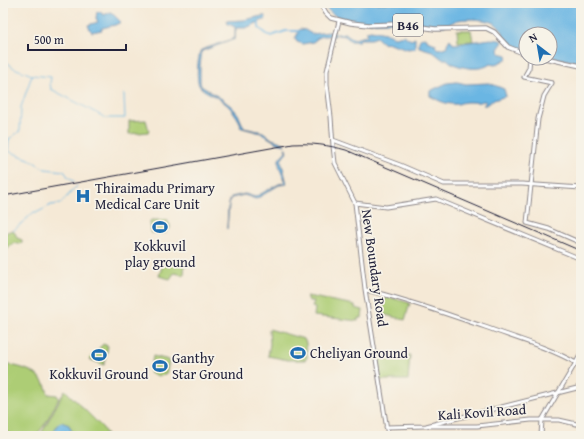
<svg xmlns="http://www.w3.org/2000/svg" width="584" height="439" font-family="'Gentium Book Plus',serif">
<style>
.green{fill:#adcd75;stroke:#687858}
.water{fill:#6ab6e3;stroke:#466c8f}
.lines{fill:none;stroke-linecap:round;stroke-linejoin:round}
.stream{stroke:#6ab6e3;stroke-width:1}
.canal{stroke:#6ab6e3;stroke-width:2}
.secondary-casing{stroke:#8c8688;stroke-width:5}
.primary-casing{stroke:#8c8688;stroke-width:5.5}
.secondary{stroke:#fff;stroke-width:3}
.primary{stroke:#fff;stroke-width:3.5}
.rail{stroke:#22223b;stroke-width:1}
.labels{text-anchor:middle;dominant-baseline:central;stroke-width:3.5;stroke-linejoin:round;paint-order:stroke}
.shield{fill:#f7f3e8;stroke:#62616f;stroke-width:1}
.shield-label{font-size:13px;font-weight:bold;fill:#22223b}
.poi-label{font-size:14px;fill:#22223b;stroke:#f7f3e8;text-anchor:start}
.street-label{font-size:14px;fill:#22223b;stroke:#f7f3e8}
</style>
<rect width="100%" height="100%" fill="#f7f3e8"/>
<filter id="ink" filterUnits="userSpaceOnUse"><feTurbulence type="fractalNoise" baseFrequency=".025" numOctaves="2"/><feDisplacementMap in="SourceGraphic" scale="8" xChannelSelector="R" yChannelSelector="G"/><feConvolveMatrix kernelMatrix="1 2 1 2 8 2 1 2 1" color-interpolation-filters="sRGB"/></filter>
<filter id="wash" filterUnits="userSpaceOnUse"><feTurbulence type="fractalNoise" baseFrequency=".012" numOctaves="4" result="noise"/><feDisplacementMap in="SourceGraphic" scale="16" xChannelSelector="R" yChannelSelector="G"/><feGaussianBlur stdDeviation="0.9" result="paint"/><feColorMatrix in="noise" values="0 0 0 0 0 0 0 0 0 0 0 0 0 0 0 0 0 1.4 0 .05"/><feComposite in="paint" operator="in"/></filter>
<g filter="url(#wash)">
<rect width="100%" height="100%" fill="#f5e9d6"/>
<g class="green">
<path d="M457,30h14l2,11 -15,1z"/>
<path d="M146,120l3,11 -1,1 -19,2v-13z"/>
<path d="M151,220h16l3,5v4h-4v4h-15l-1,-1v-11z"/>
<path d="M12,230l3,3 2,5 5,2v2l-3,2 -6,-1 -3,4 -4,2 1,-5 -4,-1 2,-3 -2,-6z"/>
<path d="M185,261l-1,14 -10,-2 -4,6 -11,-3 4,-12 4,1 1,-3z"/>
<path d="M307,296l48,9v3l8,2 -1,8h-4v3l-44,-5 1,-8 -3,-1 2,-6h-5z"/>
<path d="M385,296l25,7 -5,17 -23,-6z"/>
<path d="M269,329l35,10 2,4 1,15 -2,2h-17l-20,-4 2,-12z"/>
<path d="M103,344l5,2 -4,19 -15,-6z"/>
<path d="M378,353l32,2 -2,25h-28l-3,-25z"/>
<path d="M153,356l16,4 -2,11 -2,4 -7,1 -8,-3z"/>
<path d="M3,364c14,2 32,5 40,18 3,3 4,8 5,12l9,1 2,3 -14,26 -9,12h-22l-11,-6z"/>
<path d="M65,390l38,38 4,8h-33l-5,-11 -15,7 -2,4h-11v-2z"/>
</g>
<g class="water">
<path d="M322,3h259v61l-4,-2 -27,-5v-23h-24v18l-14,-6 -7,-7 -2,1 -1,-1 1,-7c-2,-2 -4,-5 -6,-7 -8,-6 -29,-7 -39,-5 -5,1 -8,5 -14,6 -15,0 -30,-3 -45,-4 -27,-1 -59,7 -77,-19z"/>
<path d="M97,12h3l4,3 7,-3 10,10 -6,3 -13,3v2l-10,2 -2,-2 -2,-5 10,-3 -2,-4z"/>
<path d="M262,16h3l1,3 -20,9h-10l-1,11 -33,12 -2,15v16l1,4 21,13 10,8 6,7 6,14 19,4 9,7 12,4 1,2 -8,-2 -16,-10 -19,-5 -2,-1 1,-2c-5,-12 -14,-22 -25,-28 -5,-3 -12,-6 -16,-10 -5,-6 -2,-31 1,-37l34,-12v-11l-7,-3 -1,-3 17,-1z"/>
<path d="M300,29l5,1 7,4 17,-2 6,1v3h-12l-5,2 -5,4 -10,2 -6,-2 -2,-3z"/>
<path d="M371,30l14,3 10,4 8,-2 8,5 4,-2v10l-7,1 -22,-7 -2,2 -8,-7 -5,2h-11l-1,2h-8l-6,-5 -8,-1v-1l8,-1 7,5 4,1 1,-1 10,-2v-5z"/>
<path d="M422,37l5,2v2l9,3 -1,2 3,3 9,-2v-3l3,-5 2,3 1,2h2l36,-5 9,1 3,2 -5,7 1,4 8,2 1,3 -13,7 -5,-1c-9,8 -36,4 -43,-5h-5l-10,-8 -13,-4v-6z"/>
<path d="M457,82l9,2 23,-1 15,6 2,7 -15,5 -5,4h-3l3,-3 -2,-1c-6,2 -10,1 -16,1 -4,0 -7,1 -10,2 -11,1 -19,-3 -28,-8v-5l17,-8z"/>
<path d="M285,148h1l1,4 -6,8 6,24 -8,1 -23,14 -12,-4 -13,3 -2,6 -2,25 1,-21 3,-11 14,-3 10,3 24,-13 6,-1 -6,-18v-6l7,-8z"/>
<path d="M61,422l8,3 5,11h-22l5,-11z"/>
</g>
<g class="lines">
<g class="stream">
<path d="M3,59l11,9 18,7 -11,32 -1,24 -11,8"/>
<path d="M32,75l19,2 -1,6 1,6 55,29h19l-1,-24"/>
<path d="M3,139h6l-1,12 21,8 16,10 19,2 5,7 6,4"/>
<path d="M13,231l21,-19h4l13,-7 9,-1 17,-18"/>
</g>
<path class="canal" d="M259,23v5l9,7 3,1 15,-5h13"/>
</g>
</g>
<g filter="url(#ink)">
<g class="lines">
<g class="secondary-casing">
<g id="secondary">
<path d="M339,21l-12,50v13l4,33 2,29 2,17 20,40 10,86 23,147"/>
<path d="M530,58l-1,10 -5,9 28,6 -8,13 -6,23 -11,104 22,6 32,14"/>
<path d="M333,140l67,25 44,19h78l59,4"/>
<path d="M355,203l31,4 50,-8 145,60"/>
<path d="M366,290c40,9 80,24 119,37 30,11 63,20 91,36"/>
<path d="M430,426h47l54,-6h28l22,5"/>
<path d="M386,427l40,-1 155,-39"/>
<path d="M541,436l1,-16 39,-66"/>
</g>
</g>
<g class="primary-casing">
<g id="primary">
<path d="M320,3l6,10 5,5 20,5 18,2 31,-1 35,5 51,-1 8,4 14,15 18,7"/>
<path d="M545,58l36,8"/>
</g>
</g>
<use href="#secondary" class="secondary"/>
<use href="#primary" class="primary"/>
<path class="rail" d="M3,196l290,-52c19,-1 35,1 53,6l235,101"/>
</g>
</g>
<defs>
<g id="hospital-bare" transform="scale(1.2)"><path d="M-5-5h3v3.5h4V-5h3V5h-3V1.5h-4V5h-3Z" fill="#1f6fb2" stroke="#f7f3e8" stroke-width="2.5" paint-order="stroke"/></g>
<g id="stadium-bare" transform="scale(1.2)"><path d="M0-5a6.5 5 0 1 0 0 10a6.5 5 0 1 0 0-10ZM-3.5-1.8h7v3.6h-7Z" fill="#1f6fb2" stroke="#f7f3e8" stroke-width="2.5" paint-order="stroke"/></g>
</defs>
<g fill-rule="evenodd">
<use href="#hospital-bare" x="83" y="196"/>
<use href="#stadium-bare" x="160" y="227"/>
<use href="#stadium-bare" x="298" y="353"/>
<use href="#stadium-bare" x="99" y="355"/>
<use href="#stadium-bare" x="160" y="366"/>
</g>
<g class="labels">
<rect class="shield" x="393" y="14" width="30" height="22" rx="3"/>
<g class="shield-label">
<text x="408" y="25">B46</text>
</g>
<g class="poi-label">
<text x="95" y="188">Thiraimadu Primary<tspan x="95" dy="16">Medical Care Unit</tspan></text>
<text x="160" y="246" text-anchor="middle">Kokkuvil<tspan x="160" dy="16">play ground</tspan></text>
<text x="310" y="353">Cheliyan Ground</text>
<text x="172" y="358">Ganthy<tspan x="172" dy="16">Star Ground</tspan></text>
<text x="99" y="374" text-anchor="middle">Kokkuvil Ground</text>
</g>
<g class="street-label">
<text transform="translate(375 268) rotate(82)">New Boundary Road</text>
<text transform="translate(482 412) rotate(-4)">Kali Kovil Road</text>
</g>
</g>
<rect width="584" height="439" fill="none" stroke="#f7f3e8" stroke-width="16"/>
<g transform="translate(538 46) rotate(329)"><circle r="19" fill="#f7f3e8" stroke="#a29fa3"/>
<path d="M0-3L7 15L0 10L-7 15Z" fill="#1f6fb2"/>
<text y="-6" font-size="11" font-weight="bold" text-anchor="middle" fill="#22223b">N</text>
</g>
<path d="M28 44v6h98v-6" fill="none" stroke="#22223b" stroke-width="2"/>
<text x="34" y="44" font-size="12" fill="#22223b" stroke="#f7f3e8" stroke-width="3" paint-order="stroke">500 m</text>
</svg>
